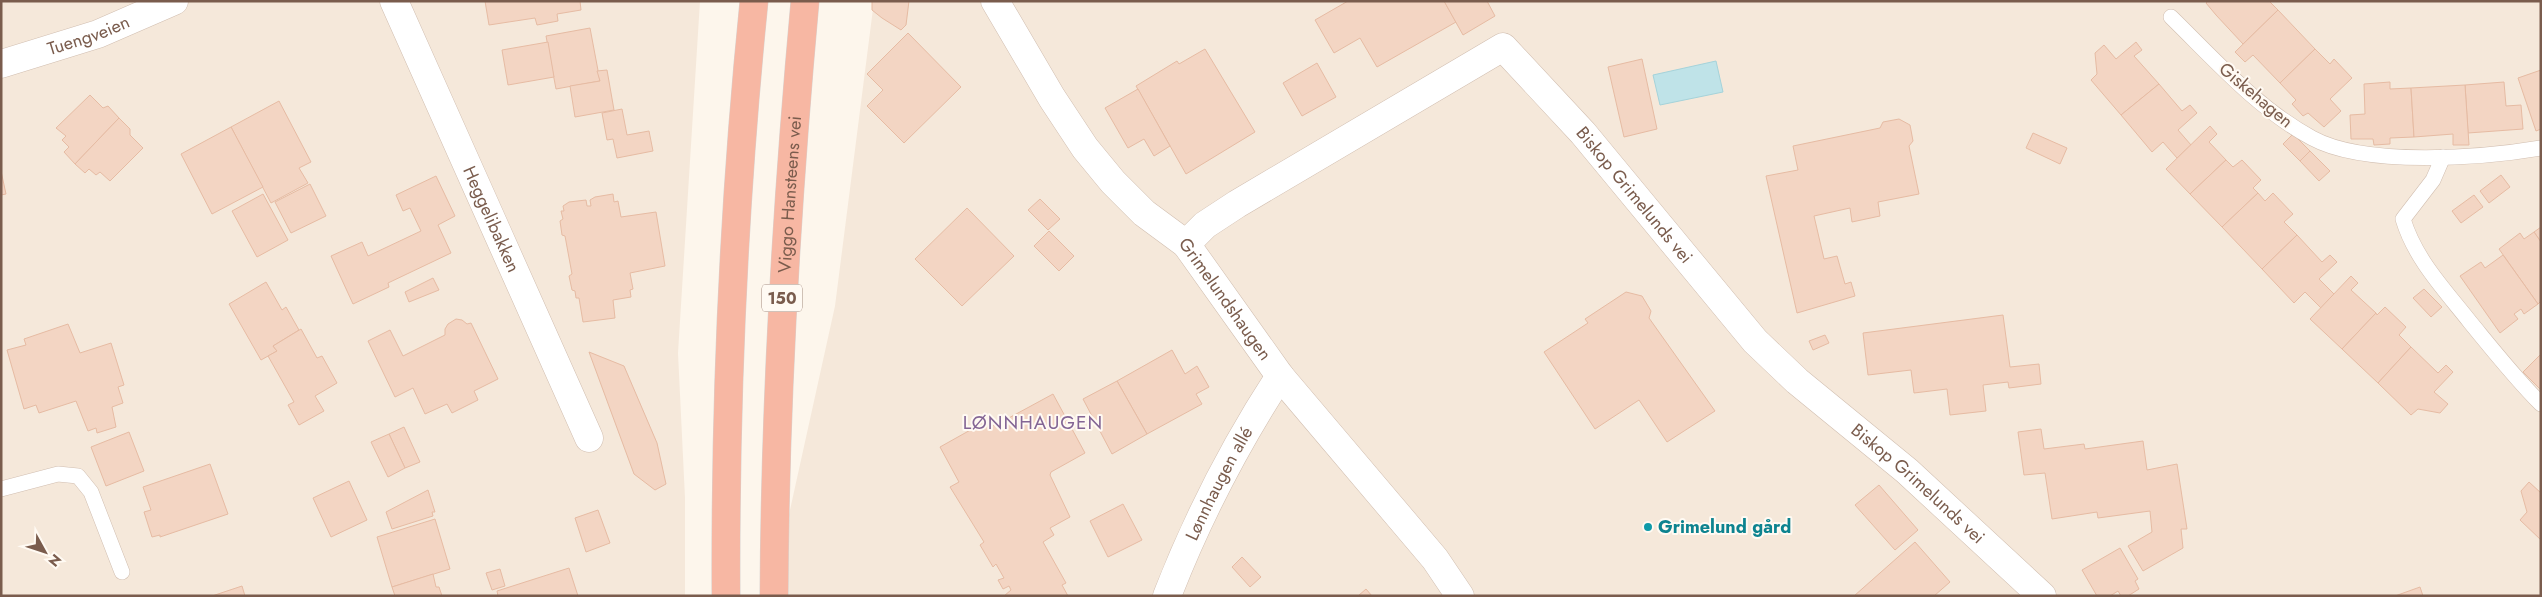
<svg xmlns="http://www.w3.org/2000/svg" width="2542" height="597" font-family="Jost,sans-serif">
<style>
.residential{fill:#f5e8da}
.water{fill:#bfe3e8;stroke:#a5d3da}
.building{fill:#f3d5c3;stroke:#e6bba3}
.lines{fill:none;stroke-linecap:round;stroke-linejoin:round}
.lane-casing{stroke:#d1beb0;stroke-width:16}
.street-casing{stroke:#d1beb0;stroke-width:29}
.highway-casing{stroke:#dad1cd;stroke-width:29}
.lane{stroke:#fff;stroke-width:15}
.street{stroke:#fff;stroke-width:28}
.highway{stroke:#f7b7a3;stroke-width:28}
.culture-dot{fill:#0f9aa8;stroke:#fffaf3;stroke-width:2}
.labels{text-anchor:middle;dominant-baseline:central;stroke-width:4;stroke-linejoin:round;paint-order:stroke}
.shield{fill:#fffaf3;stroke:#a28b7f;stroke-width:1}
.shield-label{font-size:16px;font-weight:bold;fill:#7a5c4d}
.street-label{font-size:18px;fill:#7a5c4d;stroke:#fffaf3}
.culture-label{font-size:18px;font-weight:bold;fill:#0d838f;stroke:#fffaf3;text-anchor:start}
.neighbourhood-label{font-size:19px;letter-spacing:1px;fill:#846695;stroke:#fffaf3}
</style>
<rect width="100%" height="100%" fill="#fdf6ec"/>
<g class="residential">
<path d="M1,1h699l-22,352 7,145v98h-684z"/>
<path d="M874,1h1667v595h-1770l64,-290z"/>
</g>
<path class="water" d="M1716,61l7,31 -63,13 -7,-30z"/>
<g class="building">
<path d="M485,1h95l1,9 -24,4 1,7 -21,4 -2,-7 -46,7z"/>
<path d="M872,1h37l-3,24 -5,5 -19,-12 -10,-8z"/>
<path d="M1348,1h96l12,21 -79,45 -17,-29 -26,15 -19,-33z"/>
<path d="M1444,1h43l8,15 -32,19z"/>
<path d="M2208,1h61l9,9 -35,34 -27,-29 -10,-12z"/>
<path d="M2278,10l37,39 -35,34 -27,-28 -8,7 -10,-10z"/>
<path d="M590,28l10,53 -44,8 -10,-53z"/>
<path d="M908,33l53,54 -57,56 -37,-37 16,-16 -16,-16z"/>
<path d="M548,42l6,35 -46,8 -6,-35z"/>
<path d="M2136,42l6,8 -8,6 25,28 -38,31 -30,-35 6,-6 -2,-21 9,-8 12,14z"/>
<path d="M1205,49l50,83 -69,42 -50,-88 41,-25 2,3z"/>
<path d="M2315,49l15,15 4,-5 18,19 -22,21 11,12 -17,16 -16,-14 -5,3 -11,-12 4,-4 -16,-17z"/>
<path d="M1642,59l15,70 -33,8 -16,-70z"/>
<path d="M1317,63l19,34 -34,19 -19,-33z"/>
<path d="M607,70l7,40 -39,7 -5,-31 30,-5 -3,-10z"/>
<path d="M2541,70v59l-5,2 -18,-53z"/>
<path d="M2390,82v7l21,-1 3,49 -24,1v6l-16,1 -1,-6h-22l-1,-24 15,-1 -1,-30z"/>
<path d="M2504,82l2,24 15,-1 2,24 -55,4 -3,-48z"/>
<path d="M2159,84l23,27 8,-6 7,8 -19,17 13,15 -14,13 -14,-16 -11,10 -31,-37z"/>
<path d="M2465,85l4,60h-16v-11l-39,3 -3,-49z"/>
<path d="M1138,89l32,57 -16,10 -10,-17 -16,9 -23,-40z"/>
<path d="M90,95l13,13 5,-2 11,12 -44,46 -11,-12 5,-5 -7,-7 4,-4 -10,-8z"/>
<path d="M279,101l32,61 -12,6 9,15 -37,20 -40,-76z"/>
<path d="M622,109l5,26 22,-4 4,20 -36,7 -4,-19 -6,1 -5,-27z"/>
<path d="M119,118l11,11v6l13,13 -33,33 -10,-9 -4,3 -7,-6 -4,4 -10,-9z"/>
<path d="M1899,119l11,6 3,16 -4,5 10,48 -41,8 2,14 -28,6 -2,-14 -36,8 10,43 13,-3 8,28 6,-2 4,14 -58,17 -31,-137 32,-6 -5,-24 87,-18 3,-6z"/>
<path d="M2210,126l7,8 -8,8 17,18 -36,34 -24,-25z"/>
<path d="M231,127l32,60 -51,27 -31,-60z"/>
<path d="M2033,133l34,15 -7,16 -34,-16z"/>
<path d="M2293,134l17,17 -10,10 -17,-17z"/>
<path d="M2310,151l20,20 -11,10 -19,-20z"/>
<path d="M2226,160l7,7 9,-7 19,20 -8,8 5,5 -36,34 -32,-33z"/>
<path d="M1,171l5,23 -5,1z"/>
<path d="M2501,175l9,12 -21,16 -9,-12z"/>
<path d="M436,176l19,40 -17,9 13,28 -63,30 1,4 -36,17 -22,-48 31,-14 6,14 53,-25 -11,-23 -7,3 -7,-16z"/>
<path d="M310,184l16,32 -35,17 -16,-31z"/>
<path d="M2258,193l7,8 8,-8 20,21 -9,8 13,13 -35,34 -40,-42z"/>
<path d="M263,194l25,46 -31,17 -25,-46z"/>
<path d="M613,194l1,8 4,-1 3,16 35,-5 9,54 -35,7 3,16 -3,1 1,7 -18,3 2,18 -32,4 -4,-24h-3l-1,-7 -3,-1 -3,-14 3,-2 -7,-38 -3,-1 -2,-14 3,-2 -2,-8h3l-1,-5 6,-4 17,-2 1,6h4l-1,-6 5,-3z"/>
<path d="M2474,195l9,12 -22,16 -9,-12z"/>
<path d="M1040,199l20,20 -12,11 -20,-20z"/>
<path d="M967,208l47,48 -52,50 -47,-47z"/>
<path d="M2541,227v15l-7,-10z"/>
<path d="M1049,231l25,25 -15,15 -25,-25z"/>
<path d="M2534,232l7,10v59l-3,3 -39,-55 21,-16 4,6z"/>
<path d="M2297,235l25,27 8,-7 7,7 -18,17 15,15 -13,14 -16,-16 -11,11 -32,-34z"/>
<path d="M2503,255l35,49 -14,10 -3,-5 -7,5 4,5 -18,14 -40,-57 21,-14 4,6z"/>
<path d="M2351,276l7,7 -7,7 25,23 -34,36 -32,-30z"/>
<path d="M433,278l6,12 -30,12 -4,-10z"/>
<path d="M266,282l16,28 4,-3 13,23 -26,16 4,5 -16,9 -32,-56z"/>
<path d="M2424,289l18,18 -11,10 -18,-19z"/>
<path d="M1626,292l16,4 9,15 -2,7 66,93 -48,31 -28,-42 -44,29 -51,-77 44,-29 -3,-4z"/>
<path d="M2385,307l21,20 -7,8 12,12 -33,36 -36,-34 34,-36 1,2z"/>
<path d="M2003,315l7,52 29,-3 2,20 -32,4 -1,-6 -25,3 3,26 -36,4 -3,-26 -33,4 -3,-23 -43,5 -5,-42z"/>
<path d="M456,319l6,1 5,4 4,-1 27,56 -24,12 4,9 -26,13 -5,-9 -22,10 -12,-26 -18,9 -27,-56 22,-11 13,26 42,-21v-6l3,-5z"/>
<path d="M68,324l12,29 31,-10 13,42 -6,2 5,16 -11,4 4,20 -19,6 -1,-5 -8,3 -12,-30 -37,12 -3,-8 -12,4 -17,-59 19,-5 -2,-6z"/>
<path d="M301,329l16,29 5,-2 15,27 -22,13 9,15 -25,14 -11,-20 6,-3 -26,-46 9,-5 -4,-5z"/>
<path d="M1825,335l4,8 -16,7 -4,-9z"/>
<path d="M2411,347l27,26 8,-8 7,7 -19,20 14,12 -8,9 -22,-4 -7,6 -33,-32z"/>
<path d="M1172,350l13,24 12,-8 12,21 -13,7 6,10 -55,30 -30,-53z"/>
<path d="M589,352l35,14 33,77 9,41 -11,6 -21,-16z"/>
<path d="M2541,354v34l-1,1 -17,-17z"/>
<path d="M1117,381l30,53 -35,20 -29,-55z"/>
<path d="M1053,394l32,59 -34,19 -1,3 20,42 -20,11 4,7 -11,7 23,41 -4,2 6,11h-64l7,-6 -2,-4 -6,3 -5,-9 6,-2 -8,-14 -3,3 -13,-22 4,-3 -34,-55 9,-5 -19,-35 50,-28 4,7z"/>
<path d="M404,427l16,35 -15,6 -16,-34z"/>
<path d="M2041,429l3,20 40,-5 1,5 58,-8 4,29 30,-6 10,65h-6l2,19 -40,23 -15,-25 24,-14 -2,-21 -52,7 -1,-6 -45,7 -7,-46 -21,2 -6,-43z"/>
<path d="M129,432l15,39 -38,15 -15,-39z"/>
<path d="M389,434l16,34 -17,9 -17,-35z"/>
<path d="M210,464l18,50 -68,23v-2l-8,2 -8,-25 7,-2 -8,-23z"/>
<path d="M349,481l18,39 -36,17 -18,-39z"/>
<path d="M2529,482l12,11v47l-21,-20 7,-8 -6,-21z"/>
<path d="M1879,485l39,45 -23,20 -40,-45z"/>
<path d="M428,490l7,22h-3l1,4 -41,13 -6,-17z"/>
<path d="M1123,504l19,36 -34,17 -18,-36z"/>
<path d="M598,510l12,33 -24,9 -11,-34z"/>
<path d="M435,519l15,50 -58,18 -15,-50z"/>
<path d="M1915,542l35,40 -16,14h-80z"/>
<path d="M2120,548l18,31 -3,2 4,8 -11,7h-7l-3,-5 -8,5h-13l-15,-26z"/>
<path d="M1242,557l19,20 -11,10 -18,-20z"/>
<path d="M569,568l9,28h-80l-1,-5z"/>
<path d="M500,569l5,17 -13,4 -6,-17z"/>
<path d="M433,574l3,13h3l3,9h-47l-3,-9z"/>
<path d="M242,586l3,10h-33z"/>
<path d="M2420,587l3,9h-28z"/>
<path d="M1366,589l6,7h-14z"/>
</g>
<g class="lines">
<g class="lane-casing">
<g id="lane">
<path d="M2171,17c44,43 87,92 141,121 53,29 170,20 229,10"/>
<path d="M2443,157l-10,23 -30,39c12,40 41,70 67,103 23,28 45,56 71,82"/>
<path d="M1,489l57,-15 20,2 13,16 31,80"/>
</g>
</g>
<g class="street-casing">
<g id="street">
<path id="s1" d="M394,1l195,437"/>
<path id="s2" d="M995,1l57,97 33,50 28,34 31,31 42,31 94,132 155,183 25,37"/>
<path id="s3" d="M1,64l97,-30 76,-33"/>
<path id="s4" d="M1186,244l19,-19 32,-21 266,-157 80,86 172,208 42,40 110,90 135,125"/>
<path id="s5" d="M1167,596c30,-77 68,-151 113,-220"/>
</g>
</g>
<g class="highway-casing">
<g id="highway">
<path d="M726,596c-1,-199 8,-397 28,-595"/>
<path id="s6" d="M774,596c1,-199 13,-397 31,-595"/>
</g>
</g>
<use href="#lane" class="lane"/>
<use href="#street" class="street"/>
<use href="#highway" class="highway"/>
</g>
<circle class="culture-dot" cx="1648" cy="527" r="5"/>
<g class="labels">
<rect class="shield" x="762" y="284.5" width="40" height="27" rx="4"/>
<g class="shield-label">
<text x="782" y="298">150</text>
</g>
<g class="street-label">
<text stroke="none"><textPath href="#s3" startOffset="92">Tuengveien</textPath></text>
<text transform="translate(2256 95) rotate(40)">Giskehagen</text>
<text stroke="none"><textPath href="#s6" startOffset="402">Viggo Hansteens vei</textPath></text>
<text stroke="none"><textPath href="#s4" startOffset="572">Biskop Grimelunds vei</textPath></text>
<text stroke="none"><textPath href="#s1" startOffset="239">Heggelibakken</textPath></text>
<text stroke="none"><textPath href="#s2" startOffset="380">Grimelundshaugen</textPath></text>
<text stroke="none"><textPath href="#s4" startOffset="978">Biskop Grimelunds vei</textPath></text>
<text stroke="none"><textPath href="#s5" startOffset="124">Lønnhaugen allé</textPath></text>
</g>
<g class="culture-label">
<text x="1658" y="527">Grimelund gård</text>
</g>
<g class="neighbourhood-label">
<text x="1033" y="422">LØNNHAUGEN</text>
</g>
</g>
<rect width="2542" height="597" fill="none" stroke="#7a5c4d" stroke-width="5"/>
<g transform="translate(45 552) rotate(130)" stroke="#fffaf3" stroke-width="4" paint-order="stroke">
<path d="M0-4L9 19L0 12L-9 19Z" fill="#7a5c4d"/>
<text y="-8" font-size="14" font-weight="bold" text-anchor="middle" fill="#7a5c4d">N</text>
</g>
</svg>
